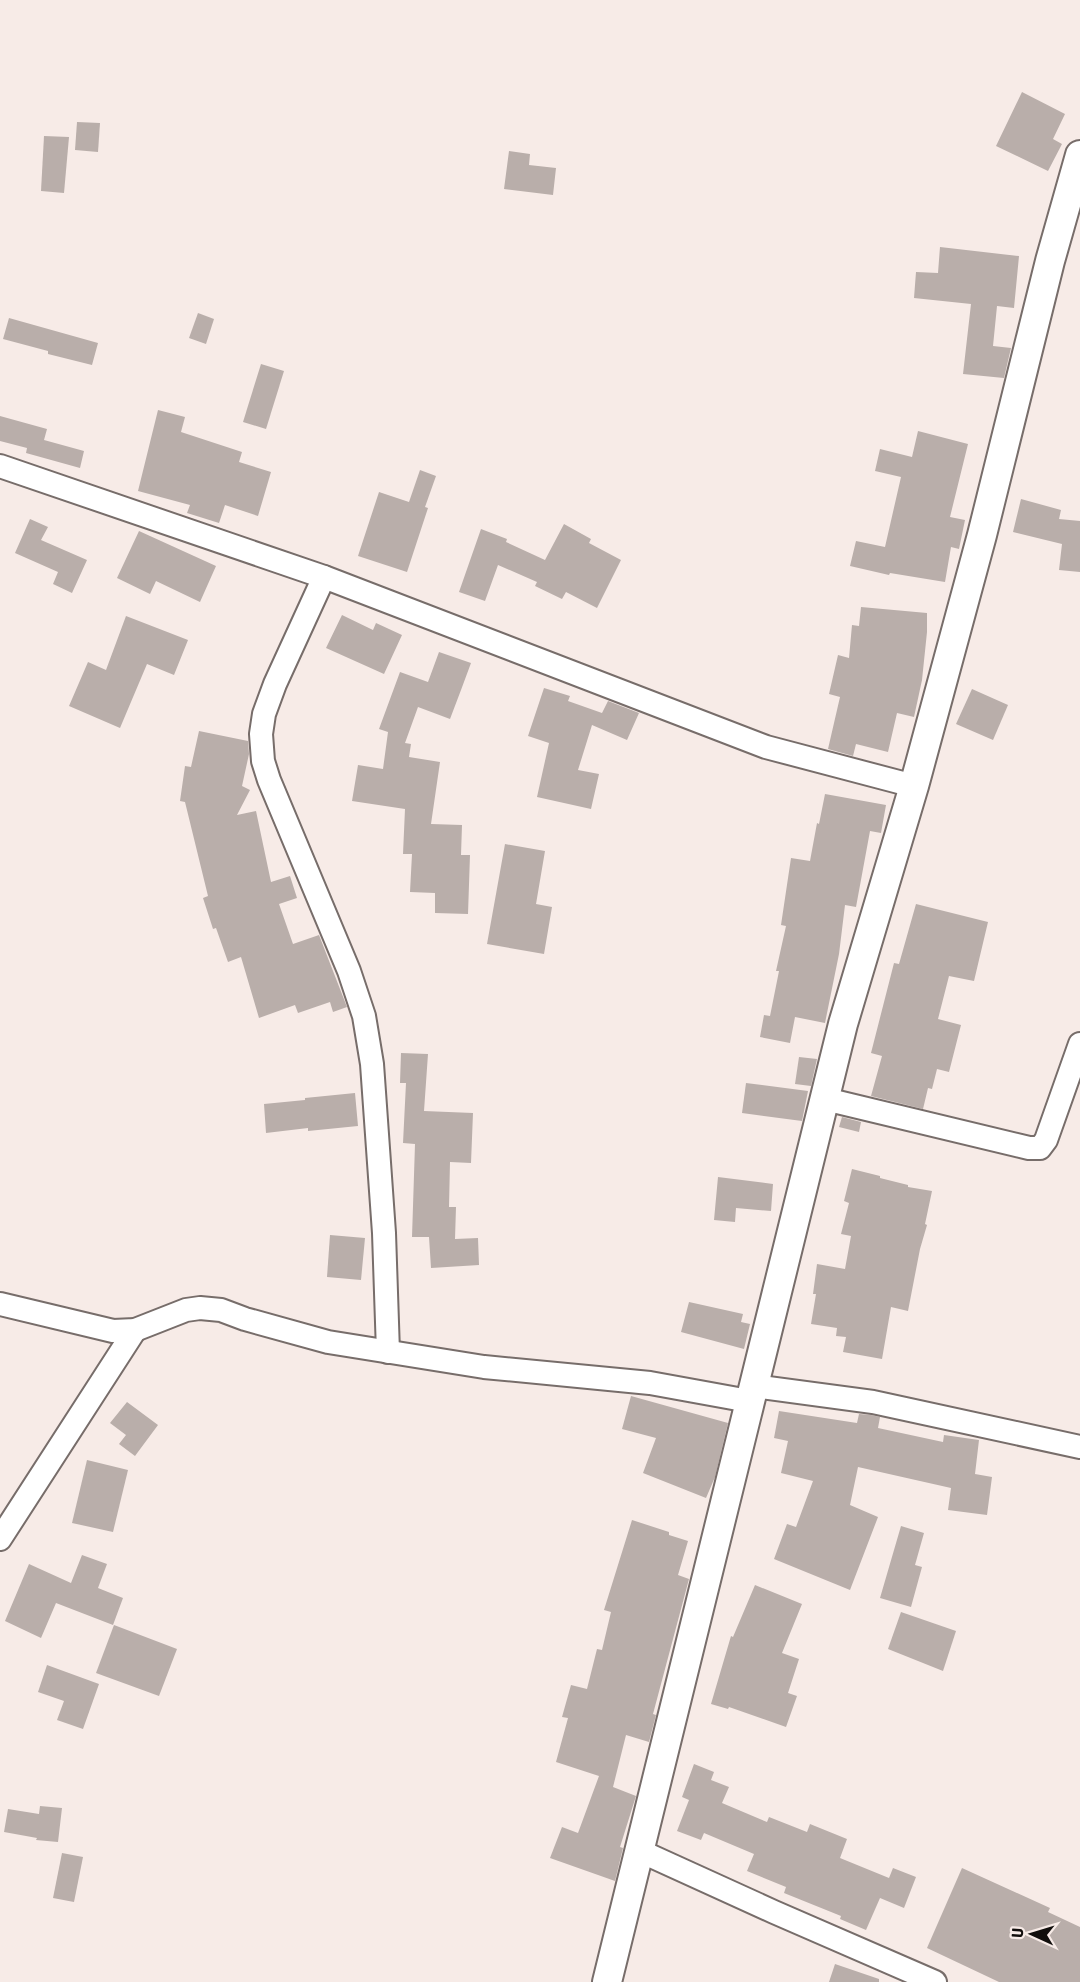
<svg xmlns="http://www.w3.org/2000/svg" width="1080" height="1982" font-family="'Asap Condensed',sans-serif">
<style>
.building{fill:#b9aeaa}
.lines{fill:none;stroke-linecap:round;stroke-linejoin:round}
.minor-casing{stroke:#776d6a;stroke-width:26}
.tertiary-casing{stroke:#776d6a;stroke-width:32}
.minor{stroke:#fff;stroke-width:22}
.tertiary{stroke:#fff;stroke-width:28}
</style>
<rect width="100%" height="100%" fill="#f7ebe7"/>
<g class="building">
<path d="M1022,92l43,22 -12,25 9,5 -14,27 -52,-25z"/>
<path d="M77,122l23,1 -2,29 -23,-2z"/>
<path d="M44,136l25,1 -5,56 -23,-2z"/>
<path d="M509,151l21,3 -1,11 27,3 -3,27 -49,-6z"/>
<path d="M940,247l79,9 -5,52 -17,-2 -4,40 18,2 -7,30 -41,-4 8,-70 -57,-6 2,-26 22,1z"/>
<path d="M198,313l16,6 -8,25 -17,-6z"/>
<path d="M9,318l89,25 -6,22 -44,-11v-3l-45,-12z"/>
<path d="M261,364l23,7 -18,58 -23,-7z"/>
<path d="M158,410l27,7 -4,15 61,20 -3,10 32,10 -13,44 -33,-11 -6,18 -32,-10 3,-8 -52,-14z"/>
<path d="M0,416l47,13 -3,11 40,11 -4,17 -54,-15 1,-5 -27,-7z"/>
<path d="M918,431l50,13 -18,73 15,3 -6,29 -8,-2 -6,35 -55,-9 -1,2 -39,-9 6,-25 29,6 16,-70 -26,-6 5,-22 32,8z"/>
<path d="M420,470l16,6 -11,31 3,1 -21,64 -49,-16 21,-64 30,10z"/>
<path d="M1021,499l40,11 -2,9 21,2v51l-21,-2 3,-26 -49,-12z"/>
<path d="M30,519l18,8 -7,13 46,20 -15,33 -19,-9 5,-12 -43,-19z"/>
<path d="M564,524l27,15 -2,4 32,17 -24,48 -31,-16 -4,7 -27,-13 2,-4 -39,-17 -13,36 -26,-9 22,-63 26,10 -1,3 39,18z"/>
<path d="M139,531l77,35 -16,36 -44,-21 -6,13 -33,-16z"/>
<path d="M861,607l66,6v19l-5,48 -8,37 -17,-4 -9,39 -32,-8 -3,12 -25,-7 12,-52 -11,-3 9,-39 11,3 3,-33 7,1z"/>
<path d="M342,615l31,15 3,-7 26,12 -18,39 -58,-26z"/>
<path d="M126,616l62,24 -14,35 -27,-11 -27,64 -51,-22 19,-44 18,8z"/>
<path d="M439,652l32,11 -10,27 -11,29 -32,-12 -13,36 6,1 -2,13 31,5 -9,62 31,1 -1,30h9l-2,59 -33,-1v-20l-25,-1 2,-38h-9l2,-45 -53,-8 6,-36 25,4 5,-37 -9,-3 21,-57 28,10z"/>
<path d="M544,688l26,8 -2,5 34,12 6,-12 31,12 -12,27 -35,-15 -14,45 21,4 -8,35 -54,-12 12,-54 -21,-7z"/>
<path d="M972,689l36,16 -15,35 -37,-16z"/>
<path d="M199,731l49,10 1,13 -7,32 8,4 -13,25 19,-4 15,71 19,-6 7,22 -18,6 14,40 26,-9 28,72 -14,5 -3,-10 -32,11 -3,-8 -36,13 -18,-61 -13,5 -12,-34 -3,1 -10,-31 5,-2 -23,-94 -5,-1 5,-35 6,1z"/>
<path d="M825,794l61,11 -5,28 -11,-2 -14,76 -11,-2 -6,49 -14,69 -30,-6 -5,26 -30,-6 4,-22 6,1 9,-45h-3l10,-45 -5,-1 10,-67 19,3 7,-38 2,1z"/>
<path d="M505,844l40,7 -9,53 16,3 -8,47 -57,-10z"/>
<path d="M916,904l72,18 -14,59 -25,-5 -11,43 23,6 -12,47 -12,-3 -5,20 -4,-1 -5,21 -52,-13 11,-40 -11,-3 23,-90 5,1z"/>
<path d="M401,1053l27,1 -4,57 49,2 -2,50 -21,-1 -1,45h7l-1,32 23,-1 1,27 -48,3 -2,-31h-17l3,-93 -12,-1 3,-60h-6z"/>
<path d="M799,1057l18,2 -6,27 -16,-2z"/>
<path d="M746,1083l62,8 -6,30 -60,-8z"/>
<path d="M355,1093l3,33 -50,5v-3l-42,5 -2,-29 41,-4v-2z"/>
<path d="M842,1117l19,5 -2,10 -20,-5z"/>
<path d="M852,1169l28,7v2l28,7v2l24,4 -7,33 2,1 -7,24 -12,62 -17,-4 -9,52 -39,-7 3,-15 -10,-1 1,-8 -26,-4 5,-30h-3l4,-30 28,5 6,-33 -10,-2 8,-31 -5,-2z"/>
<path d="M718,1177l55,7 -2,27 -35,-3 -1,14 -21,-2z"/>
<path d="M330,1235l35,3 -4,42 -34,-3z"/>
<path d="M689,1302l54,12 -2,8 9,2 -6,25 -63,-17z"/>
<path d="M631,1396l97,27 -13,54 -9,21 -63,-25 13,-35 -34,-9z"/>
<path d="M127,1402l31,23 -23,31 -16,-12 7,-9 -16,-12z"/>
<path d="M779,1411l78,12 2,-9 12,1 9,2 -2,11 65,14 1,-7 35,5 -4,34 17,3 -5,38 -39,-5 3,-22 -93,-21 -8,38 28,12 -28,73 -76,-31 13,-35 9,3 17,-46 -32,-8 7,-32 -14,-3z"/>
<path d="M87,1460l41,10 -15,62 -41,-9z"/>
<path d="M632,1520l37,12v3l19,6 -10,34 11,4 -36,135 3,1 -7,27 -23,-7 -13,52 23,9 -16,51 3,1 -8,33 -65,-23 12,-31 16,6 21,-57 -43,-14 12,-44 -6,-1 9,-32 16,4 10,-40 5,1 9,-38 -7,-2z"/>
<path d="M901,1526l23,7 -9,32 7,2 -11,40 -31,-9z"/>
<path d="M82,1555l25,9 -9,24 25,10 -10,27 -57,-22 -15,35 -36,-17 24,-57 42,19z"/>
<path d="M755,1585l47,19 -20,49 17,6 -11,34 9,3 -11,31 -57,-20 -1,2 -17,-5 20,-68 2,1z"/>
<path d="M901,1612l55,19 -13,40 -55,-22z"/>
<path d="M114,1625l63,24 -18,47 -63,-23z"/>
<path d="M47,1665l52,19 -16,45 -26,-9 7,-19 -26,-9z"/>
<path d="M694,1764l20,8 -3,8 18,7 -7,16 45,19 2,-5 38,15 3,-8 37,15 -7,19 49,20 4,-10 23,9 -12,31 -24,-10 -14,32 -26,-11 1,-3 -57,-23 2,-6 -39,-16 7,-17 -50,-21 -3,7 -24,-9 12,-31 -7,-3z"/>
<path d="M40,1806l22,2 -4,34 -22,-2 1,-2 -33,-6 4,-23 31,5z"/>
<path d="M62,1853l21,4 -9,45 -21,-4z"/>
<path d="M962,1868l88,40 -2,4 32,15v55h-81l-72,-34z"/>
<path d="M835,1964l44,15v3h-50z"/>
</g>
<g class="lines">
<g class="minor-casing">
<g id="minor">
<path d="M0,466l324,111 442,170 148,39"/>
<path d="M324,577l-49,107 -11,30 -3,20 2,27 6,19 80,191 15,45 8,48 12,169 4,119"/>
<path d="M825,1099l204,49h11l6,-8 34,-96"/>
<path d="M0,1304l113,27 22,-1 51,-20 14,-2 21,2 24,9 83,23 156,25 166,16 99,18"/>
<path d="M753,1386l120,16 207,45"/>
<path d="M0,1539l135,-209"/>
<path d="M640,1851l134,61 161,70"/>
</g>
</g>
<g class="tertiary-casing">
<path id="tertiary" d="M607,1982l236,-958 71,-238 68,-251 68,-274 30,-106"/>
</g>
<use href="#minor" class="minor"/>
<use href="#tertiary" class="tertiary"/>
</g>
<g transform="translate(1032 1934) rotate(274)" stroke="#f7ebe7" stroke-width="4.5" paint-order="stroke">
<path d="M0-4.5L10 22L0 15L-10 22Z" fill="#110e0c"/>
<text y="-9" font-size="16" font-weight="bold" text-anchor="middle" fill="#110e0c">U</text>
</g>
</svg>
